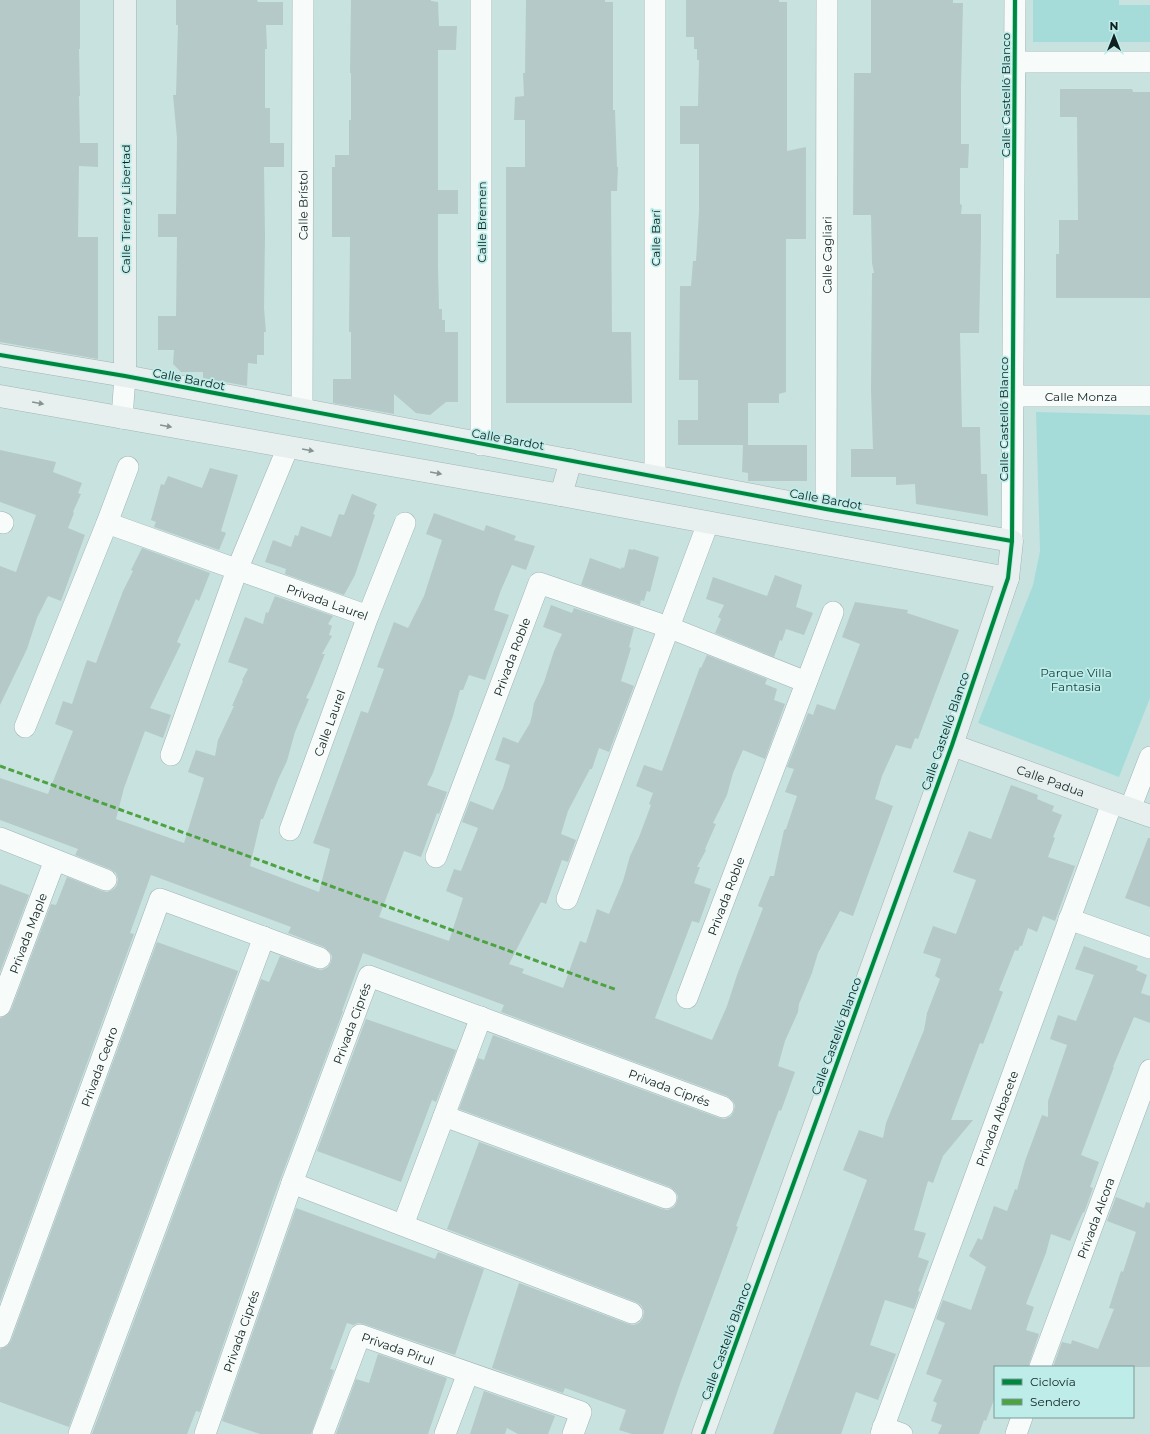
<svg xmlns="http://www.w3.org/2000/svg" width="1150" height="1434" font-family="Montserrat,sans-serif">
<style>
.green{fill:#a5dcd9}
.building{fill:#b5c9c8}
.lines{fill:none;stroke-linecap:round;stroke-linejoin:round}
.street-casing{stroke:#a0b4b3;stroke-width:22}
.secondary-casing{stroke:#a0b4b3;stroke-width:23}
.street{stroke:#f7fbfa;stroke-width:21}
.secondary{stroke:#e8f0ef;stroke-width:22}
.quiet{stroke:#4da241;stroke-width:3;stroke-dasharray:6 3;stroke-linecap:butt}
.cycleway-casing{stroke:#beede9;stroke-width:6}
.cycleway{stroke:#00873e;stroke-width:4}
.oneway{fill:#869392}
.labels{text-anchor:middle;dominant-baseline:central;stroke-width:3.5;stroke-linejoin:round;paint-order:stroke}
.street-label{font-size:12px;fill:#0f2120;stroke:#beede9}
.park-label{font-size:12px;fill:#133f3d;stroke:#beede9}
</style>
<rect width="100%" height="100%" fill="#c8e2e0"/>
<g class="green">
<path d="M1033,0h86v5h31v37h-117z"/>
<path d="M1036,412l114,3v283l-31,79 -141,-54 55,-138 7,-34z"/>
</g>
<g class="building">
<path d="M0,0h80v49h-1l1,47h-1l1,47h18v24l-19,-1 -1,71h20v122l-98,-17z"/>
<path d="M176,0h81l1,2h25v23h-17l1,24h-2v59h5v35h14v24h-20l1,69 -1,72 2,24h-2v23h-7v9l-9,-1 -1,23 -44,-8v-6h-22l-8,-8 1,-14h-16v-34h18l1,-79h-19v-23h18l1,-76 -4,-43h3l2,-70h-2z"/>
<path d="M351,0h80v1l7,1 1,24h18l-1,24h-18v140h20v24h-20v52l1,43h3v11h3v12h13v70h-12l-16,13 -14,-2 -22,-19v20l-61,-11v-24h18v-47h-2l1,-95h-18v-70h3v-12h14v-35h2v-47h-1z"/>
<path d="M526,0h79v2h8v108h2l2,57h1l-1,24h-6l1,141h19l1,71h-126v-236h19v-47h-11l1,-23 9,-1 -1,-23h2z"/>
<path d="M686,0h93v2h8v149l19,-4v92h-20v153l-7,2v9h-31v42h59v36h-59v-8l-6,-1 1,-27h-65v-25h20v-40h-19l1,-94h11l2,-25h3l3,-49v-68h-19v-38h18l1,-46h-2v-11h-3v-12h-8z"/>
<path d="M871,0h82v3h10l-2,83v58h8l-1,24h-8v36l2,1 -1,9h20v24l-2,95h-19l2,94h18l1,47h6l1,42 -72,-12 -1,-20 -19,1v-8h-45v-28h22l-2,-58 1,-118h2l-2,-10 -1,-48h-18l1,-142h17z"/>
<path d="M1060,89h72l1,3h17v206h-94v-44h3v-34h19l-1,-103h-17z"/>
<path d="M0,450l56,12 -3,10 29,11 -4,10 3,1 -8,18 1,1 -6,15 17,7 -24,66 -13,-5 -11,22 -10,31 -27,56v-139l16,6 20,-57 -36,-13z"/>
<path d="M210,468l28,7 -17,56 5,2 -7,17 -65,-23 2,-5 -5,-2 10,-36 3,1 4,-9 34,12z"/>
<path d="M352,494l25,10 -4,10 2,1 -20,60 -11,20 -59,-21 1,-5 -21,-7 8,-22 18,7 4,-12 3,1 3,-10 30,11 8,-23 5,1z"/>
<path d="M434,513l50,18 2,-6 30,11 -2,4 21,6 -9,24 -14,-5 -11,25 -7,20 15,5 -24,65 -16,-5 -6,15h-3l-7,26 -20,57 -6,12 20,7 -8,22 -2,-1 -16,44 -17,-6 -25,66 70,24 14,-43 -17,-7 8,-22 7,2 17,-43 -16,-6 8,-21 23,9 10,-22 7,-23 -15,-5 8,-23 15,6 12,-20 2,-8 2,-12 10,-21 10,-31 8,-17 -19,-7 8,-22 21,8 2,-5 60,20 -5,19 2,1 -10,33 13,5 -25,66 -10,-4 -7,21h-2l-22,42 -7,23 15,6 -8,22 -6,-2 -16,44 -5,-2 -32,62 15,5 -2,4 41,15 17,-47 6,2 11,-34 12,5 14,-33 7,-25 9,-19 12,-32 -2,-1 4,-11 -17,-7 8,-21 18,6 38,-104 1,1 6,-13 60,24 -2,5 12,5 -3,11 11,4 -20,55 -22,-9 -10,23 -6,22 -14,28 3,1 -11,25 1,1 -9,17h3l-6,16 17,6 -12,34 -7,-2 -37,97 57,22 15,-34 10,-31 26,-67 -5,-2 12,-30h4l10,-46 2,-1 11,-33 -12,-4 9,-23 -7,-2 21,-54 5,2 4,-11 18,6 25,-66 -18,-7 13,-35 53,8 -1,3 52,17 -41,109 -3,-1 -4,11 -15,-4 -14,31 -7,23 18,7 -40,110 -13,-5 -22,42 -6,20 -13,31 -1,8 -13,29 -7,25 17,6 -14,39 -2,-1 -43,116 2,1 -58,157 -17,50h-31l-13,-4 7,-20 -61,-22 -2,5 -71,-25 27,-85 109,41 6,1 5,-2 4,-5 1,-7 -3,-6 -5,-3 -189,-73 32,-87 183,67 6,1 6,-3 3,-5 1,-6 -3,-5 -5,-4 -211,-78 19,-51 6,2 9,-25 226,83 6,1 6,-3 3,-5 1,-6 -3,-5 -5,-4 -226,-84 3,-7 -141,-52 -21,58h1l-70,188 -73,213 -4,-1 -9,23h-95l169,-455 8,3 11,-26 36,13 6,1 6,-3 3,-5 1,-6 -3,-5 -5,-4 -36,-14 3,-6 -140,-52 -21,58 4,1 -134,368v-284l7,-3 4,-5 40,-106 5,1 11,-28 35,14 5,1 7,-3 3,-4 1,-6 -2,-6 -6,-4 -35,-14 3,-6 -78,-29v-42l48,16 25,-63 -18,-7 8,-23 9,3 15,-44 9,3 27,-72 10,-20 -2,-1 11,-22 68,25 -11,28 -3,-2 -19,43 4,2 -31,64 21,7 -8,23 -18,-7 -21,57 -8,31 68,24 20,-65 -16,-6 8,-22 19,6 3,-16 16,-34h-2l11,-25 -1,-1 6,-11 -20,-7 17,-45 18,7 3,-12 2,1 7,-17 58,20 -5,8 4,2 -3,9 3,1 -10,18h3l-13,32 -6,12 3,1 -14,33 -8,29 -9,19 -15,39h-2l-11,47 69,26 11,-43 -17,-6 48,-132 7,2 16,-44 -7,-2 17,-45 14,6 16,-32 18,-56 -16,-6z"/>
<path d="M629,549l4,1v-1l26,8 -9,35 -3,-1 -3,10 -3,-1 -1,5 -59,-20 9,-27 31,11 1,-2 2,1z"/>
<path d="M775,575l27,10 -6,22 17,6 -9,22 -18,-6 -4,12 -2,-1 -6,17 -59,-24 6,-14 -3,-2 6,-12 -18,-6 7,-22 54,19z"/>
<path d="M1011,785l27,10 -1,4 17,7 -2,5 10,4 -9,22 2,1 -7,19 27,9 -20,55 -12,-5 -6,16 -9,-4 -6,18h-2l-2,5 -3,-1 -16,40 4,2 -20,52 -3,-1 -29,77h22l-30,36 -10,27 -5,-2 -14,49 12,3 -8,24 11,4 -11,30 2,1 -6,17 -29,-9 -15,45 26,9 -18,46 -22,-8 -15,42h-68l94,-254 -24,-10 16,-40 24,8 3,-15 38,-93 3,-17 13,-34 -5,-3 6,-17 -18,-6 10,-27 23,8 20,-54 -23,-8 16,-41 22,8z"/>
<path d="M1148,838h2v69l-25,-9z"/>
<path d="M0,884l29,11 -29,77z"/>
<path d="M157,942l81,29 -169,456 -69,-25v-53l7,-3 4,-5z"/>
<path d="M1084,946l54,20 -2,4 11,5 -6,18 9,3v27l-16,-6 -21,50h1l-33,88 18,7 -9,25 3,1 -9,25 -1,-1 -13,29 -19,-7 -5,19 -20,51 8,3 -8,23 13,4 -11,33h-33v30l-9,24 -2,-1 -5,14h-41l4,-9 -11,-4 6,-18 -4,-2 9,-21 -16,-6 19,-51 -9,-4 7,-19 28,10 15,-43 -17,-11 9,-18 4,2 12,-34 13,5 8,-22 2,1 8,-29 17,-46 6,2v-16l19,-56 -17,-6 8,-24 18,6 18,-46 -19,-6z"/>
<path d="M366,1019l90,31 -20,52 -4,-2 -31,82 -84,-31z"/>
<path d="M1116,1197l28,11 2,-6 4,1v164h-97l9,-25 9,2 1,-4 26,9 16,-40 -5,-1 12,-37 2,1 13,-40 -29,-11z"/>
<path d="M296,1208l139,51 3,-7 46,17 -29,86 -91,-31 -6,-1 -5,2 -6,-2 -17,46 4,1 -23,64h-51l-38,-13z"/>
<path d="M378,1354l69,24 -19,56h-92l20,-55 13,4z"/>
<path d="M484,1391l71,25 -7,18h-30l-11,-6 -2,6h-35z"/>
</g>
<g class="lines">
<g class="street-casing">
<g id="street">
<path d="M481,0v445"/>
<path d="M1015,62h135"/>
<path id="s1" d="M1013,396h137"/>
<path id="s2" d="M302,410l1,-410"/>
<path d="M122,418l3,-42"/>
<path d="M655,476v-476"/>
<path id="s3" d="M826,509l1,-509"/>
<path d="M0,522l3,1"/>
<path id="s4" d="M107,523l261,93"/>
<path d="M1012,541l3,-541"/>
<path d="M25,727l82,-204 21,-56"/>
<path d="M171,755l66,-185 51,-123"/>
<path d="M1130,809l20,-52"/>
<path id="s5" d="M290,830l78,-214 37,-93"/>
<path d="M0,838l106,42"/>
<path id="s6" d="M436,857l103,-274 129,44 138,55"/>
<path d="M567,899l141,-376"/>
<path d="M1069,919l81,29"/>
<path id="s7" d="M687,998l146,-386"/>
<path id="s8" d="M0,1006l55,-146"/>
<path d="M444,1116l222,82"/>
<path d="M292,1183l340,130"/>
<path d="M403,1225l78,-208"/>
<path id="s9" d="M0,1337l160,-438 160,59"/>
<path id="s10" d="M1040,1367l110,-297"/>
<path d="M883,1427l19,7"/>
<path d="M79,1434l185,-497"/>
<path id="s11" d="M205,1434l87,-251 77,-207 354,131"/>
<path id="s12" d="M323,1434l37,-99 221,77 -8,22"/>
<path d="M445,1434l23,-61"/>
<path id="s13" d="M881,1434l231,-631"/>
<path d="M1016,1434l6,-17"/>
</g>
</g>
<g class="secondary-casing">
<g id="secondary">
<path d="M125,0v376"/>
<path d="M0,355l125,21 701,133 186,32 -4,37 -56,167 -249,689"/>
<path d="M0,396l561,99 447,83"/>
<path d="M561,495l10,-35"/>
<path id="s14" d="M952,745l198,71"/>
</g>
</g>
<use href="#street" class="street"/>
<use href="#secondary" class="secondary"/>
<path class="quiet" d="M0,766l617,224"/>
<g class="cycleway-casing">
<g id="cycleway">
<path d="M0,355l125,21 701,133 186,32"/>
<path d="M703,1434l249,-689 56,-167 4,-37 3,-541"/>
</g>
</g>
<use href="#cycleway" class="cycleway"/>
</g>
<defs><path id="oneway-solid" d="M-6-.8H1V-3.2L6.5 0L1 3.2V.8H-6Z"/></defs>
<g class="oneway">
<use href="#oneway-solid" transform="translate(38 403) rotate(10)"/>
<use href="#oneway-solid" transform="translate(166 426) rotate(10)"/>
<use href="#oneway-solid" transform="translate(308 450) rotate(10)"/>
<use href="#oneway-solid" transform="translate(436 473) rotate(10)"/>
</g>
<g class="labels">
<g class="street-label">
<text transform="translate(1005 95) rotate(-90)">Calle Castelló Blanco</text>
<text stroke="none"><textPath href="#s2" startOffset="205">Calle Brístol</textPath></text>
<text transform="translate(125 209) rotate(-90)">Calle Tierra y Libertad</text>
<text transform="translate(481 222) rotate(-90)">Calle Bremen</text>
<text transform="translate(655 238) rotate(-90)">Calle Barí</text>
<text stroke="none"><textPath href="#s3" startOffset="254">Calle Cagliari</textPath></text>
<text transform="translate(189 379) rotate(11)">Calle Bardot</text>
<text stroke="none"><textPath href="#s1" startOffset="68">Calle Monza</textPath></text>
<text transform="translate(1003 419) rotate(-90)">Calle Castelló Blanco</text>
<text transform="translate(508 439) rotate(10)">Calle Bardot</text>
<text transform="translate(826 499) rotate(10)">Calle Bardot</text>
<text stroke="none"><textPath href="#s4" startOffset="234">Privada Laurel</textPath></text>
<text stroke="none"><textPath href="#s6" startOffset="214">Privada Roble</textPath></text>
<text stroke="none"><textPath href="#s5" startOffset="114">Calle Laurel</textPath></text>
<text transform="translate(945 731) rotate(-71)">Calle Castelló Blanco</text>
<text stroke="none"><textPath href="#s14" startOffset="105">Calle Padua</textPath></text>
<text stroke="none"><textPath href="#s7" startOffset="109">Privada Roble</textPath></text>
<text stroke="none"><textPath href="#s8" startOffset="78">Privada Maple</textPath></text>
<text stroke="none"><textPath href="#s11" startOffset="436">Privada Ciprés</textPath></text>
<text transform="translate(836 1036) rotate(-70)">Calle Castelló Blanco</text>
<text stroke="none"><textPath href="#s9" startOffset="288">Privada Cedro</textPath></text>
<text stroke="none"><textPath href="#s11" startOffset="807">Privada Ciprés</textPath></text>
<text stroke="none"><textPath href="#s13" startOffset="336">Privada Albacete</textPath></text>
<text stroke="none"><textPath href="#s10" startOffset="159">Privada Alcora</textPath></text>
<text stroke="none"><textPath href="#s11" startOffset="109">Privada Ciprés</textPath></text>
<text transform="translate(726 1341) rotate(-70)">Calle Castelló Blanco</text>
<text stroke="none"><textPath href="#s12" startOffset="146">Privada Pirul</textPath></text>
</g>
<g class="park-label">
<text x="1076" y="672">Parque Villa<tspan x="1076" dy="14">Fantasia</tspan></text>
</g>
</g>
<rect x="994" y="1366" width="140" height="52" fill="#beede9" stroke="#789b99"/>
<rect x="1002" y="1379" width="20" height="6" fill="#00873e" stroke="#789b99"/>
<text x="1030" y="1386" font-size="12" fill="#0f2120">Ciclovía</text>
<rect x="1002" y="1399" width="20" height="6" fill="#4da241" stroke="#789b99"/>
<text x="1030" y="1406" font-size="12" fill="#0f2120">Sendero</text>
<g transform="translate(1114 36)" stroke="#beede9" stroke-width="3" paint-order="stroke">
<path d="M0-3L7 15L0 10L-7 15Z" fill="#0f2120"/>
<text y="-6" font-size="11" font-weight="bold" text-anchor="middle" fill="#0f2120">N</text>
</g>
</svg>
